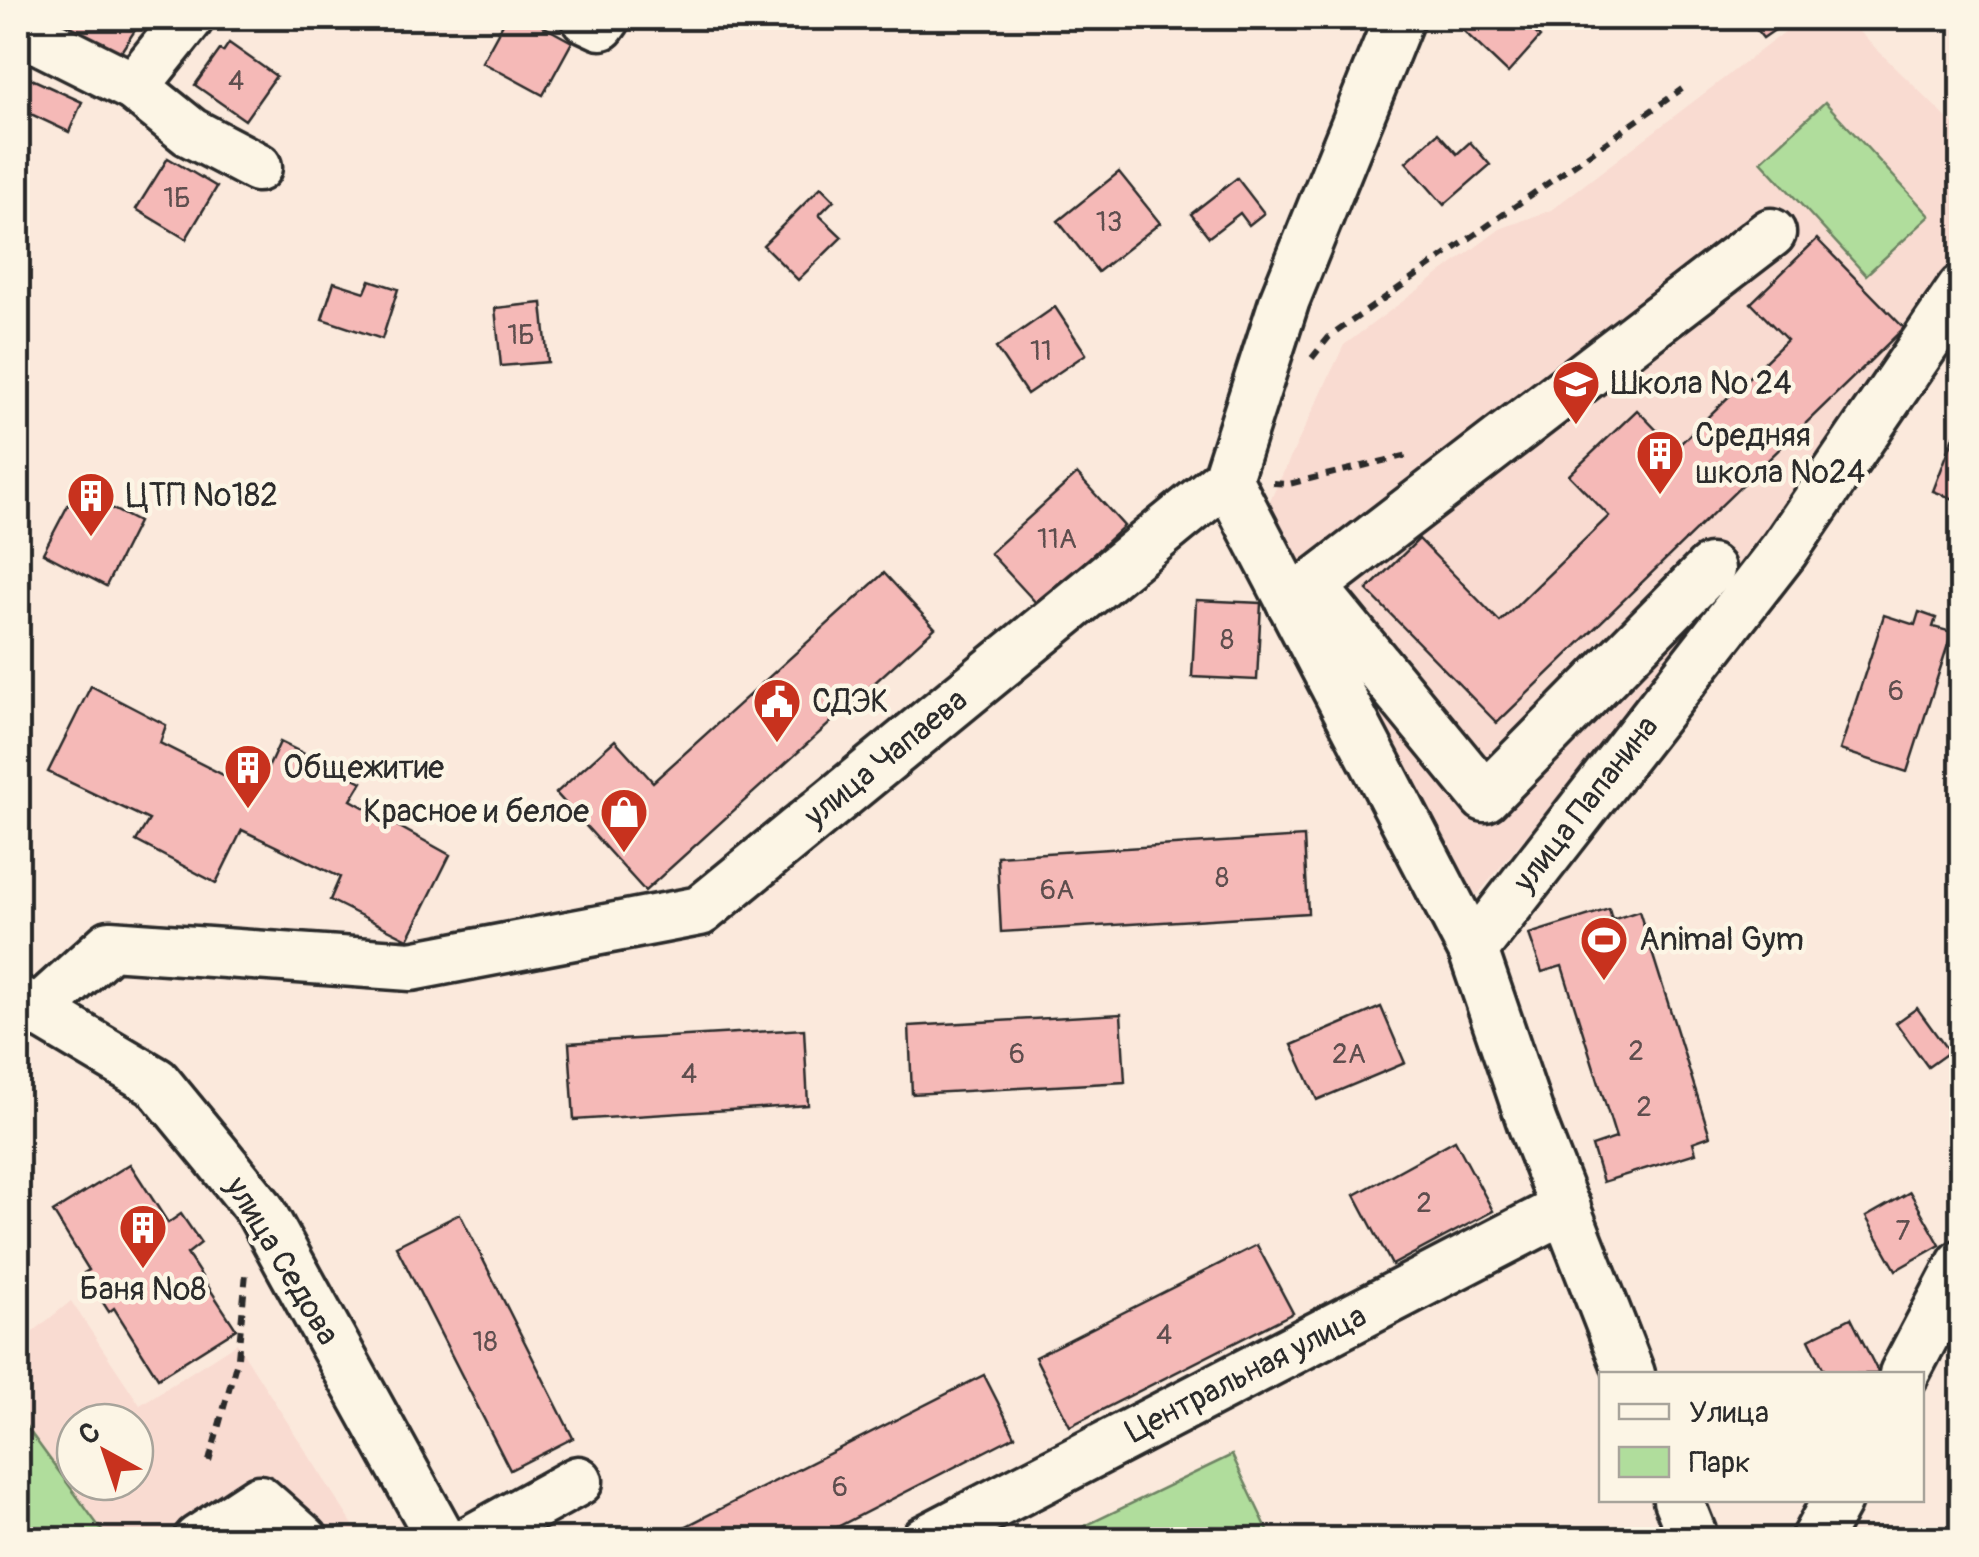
<svg xmlns="http://www.w3.org/2000/svg" width="1979" height="1557" font-family="Pangolin,sans-serif">
<style>
.built{fill:#f9dbd1;fill-rule:evenodd}
.green{fill:#b0dd9c;stroke:#6e8464;stroke-width:2.5}
.building{fill:#f5b9b7;stroke:#2b2b2b;stroke-width:2.5}
.lines{fill:none;stroke-linecap:round;stroke-linejoin:round}
.minor-casing{stroke:#2b2b2b;stroke-width:55}
.path{stroke:#2b2b2b;stroke-width:6;stroke-dasharray:10 8;stroke-linecap:butt}
.minor{stroke:#fcf5e5;stroke-width:48}
.labels{text-anchor:middle;dominant-baseline:central;stroke-width:9;stroke-linejoin:round;paint-order:stroke}
.number-label{font-size:28px;fill:#5e4e4e}
.poi-label{font-size:32px;fill:#2b2b2b;stroke:#fcf5e5;text-anchor:start}
.street-label{font-size:32px;fill:#2b2b2b;stroke:#fcf5e5}
</style>
<rect width="100%" height="100%" fill="#fbe9dc"/>
<filter id="ink" filterUnits="userSpaceOnUse"><feTurbulence type="fractalNoise" baseFrequency=".01" numOctaves="2"/><feDisplacementMap in="SourceGraphic" scale="20" xChannelSelector="R" yChannelSelector="G"/><feConvolveMatrix kernelMatrix="1 2 1 2 8 2 1 2 1" color-interpolation-filters="sRGB"/></filter>
<g filter="url(#ink)">
<g class="built">
<path d="M1803,18h42l116,114v137l-227,316 -265,320 -203,-396 78,-164 156,-116 51,-19z"/>
<path d="M71,1301l69,104 97,-62 125,196 -344,1v-196zM75,1422h60v60h-60z"/>
</g>
<g class="green">
<path d="M1825,102l105,114 -64,59 -105,-114z"/>
<path d="M25,1425l83,114h-90v-108z"/>
<path d="M1232,1455l40,84h-214z"/>
</g>
<g class="building">
<path d="M60,18h83l-28,43 -59,-38z"/>
<path d="M506,18h22l44,24 -29,53 -61,-33z"/>
<path d="M1450,18h69l21,19 -32,36z"/>
<path d="M1747,18h45l-29,20z"/>
<path d="M229,43l47,33 -31,44 -50,-35 25,-35 3,2z"/>
<path d="M23,75l59,27 -13,30 -51,-24v-20z"/>
<path d="M1438,133l19,21 13,-12 20,23 -46,40 -38,-43z"/>
<path d="M168,158l49,29 -31,52 -50,-30z"/>
<path d="M1119,172l41,51 -62,49 -40,-51z"/>
<path d="M1237,178l27,35 -15,12 -9,-12 -31,24 -18,-23z"/>
<path d="M821,187l13,13 -15,15 23,22 -44,43 -35,-35z"/>
<path d="M1817,239l87,89 -407,395 -130,-133 52,-51 81,83 109,-106 -40,-41 68,-65 38,39 112,-109 -36,-37z"/>
<path d="M18,249l9,4 -9,22z"/>
<path d="M370,280l28,9 -16,50 -60,-20 12,-37 31,10z"/>
<path d="M542,303l6,59 -47,4 -6,-58z"/>
<path d="M1055,307l31,47 -59,40 -31,-46z"/>
<path d="M1955,434l7,3v65l-29,-11z"/>
<path d="M1077,474l47,52 -86,79 -48,-52z"/>
<path d="M76,490l62,32 -32,64 -63,-33z"/>
<path d="M884,573l51,55 -290,263 -89,-98 59,-53 38,42z"/>
<path d="M1196,600l65,3 -4,77 -65,-3z"/>
<path d="M1919,612l17,6 -3,9 19,5 -45,140 -67,-22 44,-135 31,10z"/>
<path d="M91,686l75,39 -6,18 97,49 23,-50 82,40 -11,18 99,55 -42,84 -78,-39 10,-23 -98,-47 -26,53 -80,-42 13,-21 -101,-48z"/>
<path d="M1304,837l4,76 -307,19 -4,-76z"/>
<path d="M1609,909l3,11 27,-9 71,225 -17,6 3,11 -93,29 -11,-36 24,-8 -54,-172 -20,6 -13,-38z"/>
<path d="M1381,1007l24,56 -88,37 -25,-55z"/>
<path d="M1917,1008l32,44 -21,15 -32,-44z"/>
<path d="M1121,1014l4,68 -213,12 -3,-68z"/>
<path d="M804,1029l4,76 -234,15 -5,-77z"/>
<path d="M1455,1140l38,71 -101,54 -37,-70z"/>
<path d="M130,1164l38,59 13,-9 20,29 -14,11 49,75 -78,49 -44,-70 -5,4 -25,-39 5,-3 -36,-58z"/>
<path d="M1910,1192l30,53 -44,25 -30,-53z"/>
<path d="M460,1214l113,224 -63,32 -114,-224z"/>
<path d="M1257,1245l36,68 -223,113 -35,-69z"/>
<path d="M1851,1318l28,56h-53l-17,-35z"/>
<path d="M984,1375l31,61 -203,104h-146l-1,-3z"/>
</g>
<g class="lines">
<g class="minor-casing">
<g id="minor">
<path d="M586,18l15,7 5,-7"/>
<path d="M18,29l116,58 56,45 67,35"/>
<path d="M134,87l55,-69"/>
<path d="M1227,479l246,471"/>
<path d="M1312,586l173,211 225,-228"/>
<path d="M1291,602l480,-369"/>
<path d="M18,1000l138,82 60,73 44,55 182,330"/>
<path d="M38,1010l72,-65 301,21 289,-55 527,-432 58,-180 114,-281"/>
<path d="M1630,1374l-98,-251 -59,-173 311,-400 178,-261"/>
<path d="M1904,1374l58,-110"/>
<path d="M1678,1500l16,40"/>
<path d="M198,1540l61,-40 45,40"/>
<path d="M471,1540l107,-59"/>
<path d="M925,1540l641,-332"/>
<path d="M1815,1540l22,-40"/>
</g>
</g>
<g class="path">
<path d="M1312,358l17,-21 353,-248"/>
<path d="M1273,483l16,1 123,-30"/>
<path d="M209,1461l29,-104 8,-84"/>
</g>
<use href="#minor" class="minor"/>
</g>
</g>
<defs>
<g id="school-pin" transform="scale(2.5)"><path d="M0 17L-7.5 6A9.5 9.5 0 1 1 7.5 6Z" fill="#c8321e" stroke="#fcf5e5"/><path d="M0-5L7-2L0 1L-7-2ZM-4 1L0 2.5L4 1V4Q0 6-4 4Z" fill="#fff"/></g>
<g id="building-pin" transform="scale(2.5)"><path d="M0 17L-7.5 6A9.5 9.5 0 1 1 7.5 6Z" fill="#c8321e" stroke="#fcf5e5"/><path d="M-4-6H4V6H1V3H-1V6H-4ZM-2.5-4.3h1.7v1.8h-1.7ZM.8-4.3h1.7v1.8H.8ZM-2.5-1h1.7V.8h-1.7ZM.8-1h1.7V.8H.8Z" fill="#fff"/></g>
<g id="civic-pin" transform="scale(2.5)"><path d="M0 17L-7.5 6A9.5 9.5 0 1 1 7.5 6Z" fill="#c8321e" stroke="#fcf5e5"/><path d="M-.6-6.5H3V-4.5H.6V-3L4-1V1h2V6H-6V1h2V-1L-.6-3ZM-1.2 2.5V6h2.4V2.5Z" fill="#fff"/></g>
<g id="shop-pin" transform="scale(2.5)"><path d="M0 17L-7.5 6A9.5 9.5 0 1 1 7.5 6Z" fill="#c8321e" stroke="#fcf5e5"/><path d="M-5-2.5h2.3a2.7 3.5 0 0 1 5.4 0H5L5.5 6h-11ZM-1.5-2.5h3a1.5 2.3 0 0 0-3 0Z" fill="#fff"/></g>
<g id="stadium-pin" transform="scale(2.5)"><path d="M0 17L-7.5 6A9.5 9.5 0 1 1 7.5 6Z" fill="#c8321e" stroke="#fcf5e5"/><path d="M0-5a6.5 5 0 1 0 0 10a6.5 5 0 1 0 0-10ZM-3.5-1.8h7v3.6h-7Z" fill="#fff"/></g>
</defs>
<g fill-rule="evenodd">
<use href="#school-pin" x="1576" y="384"/>
<use href="#building-pin" x="1660" y="454"/>
<use href="#building-pin" x="91" y="496"/>
<use href="#civic-pin" x="777" y="702"/>
<use href="#building-pin" x="248" y="768"/>
<use href="#shop-pin" x="624" y="812"/>
<use href="#stadium-pin" x="1604" y="940"/>
<use href="#building-pin" x="143" y="1228"/>
</g>
<g class="labels">
<g class="number-label">
<text x="236" y="81">4</text>
<text x="177" y="198">1Б</text>
<text x="1109" y="222">13</text>
<text x="521" y="335">1Б</text>
<text x="1041" y="351">11</text>
<text x="1057" y="539">11А</text>
<text x="1227" y="640">8</text>
<text x="1896" y="691">6</text>
<text x="1222" y="878">8</text>
<text x="1057" y="890">6А</text>
<text x="1636" y="1051">2</text>
<text x="1017" y="1054">6</text>
<text x="1349" y="1054">2А</text>
<text x="689" y="1074">4</text>
<text x="1644" y="1107">2</text>
<text x="1424" y="1203">2</text>
<text x="1903" y="1231">7</text>
<text x="1164" y="1335">4</text>
<text x="485" y="1342">18</text>
<text x="840" y="1487">6</text>
</g>
<g class="poi-label">
<text x="1611" y="384">Школа № 24</text>
<text x="1695" y="436">Средняя<tspan x="1695" dy="37">школа №24</tspan></text>
<text x="126" y="496">ЦТП №182</text>
<text x="812" y="702">СДЭК</text>
<text x="283" y="768">Общежитие</text>
<text x="589" y="812" text-anchor="end">Красное и белое</text>
<text x="1639" y="940">Animal Gym</text>
<text x="143" y="1290" text-anchor="middle">Баня №8</text>
</g>
<g class="street-label">
<text transform="translate(886 758) rotate(-39)">улица Чапаева</text>
<text transform="translate(1586 804) rotate(-52)">улица Папанина</text>
<text transform="translate(282 1261) rotate(59)">улица Седова</text>
<text transform="translate(1246 1374) rotate(-27)">Центральная улица</text>
</g>
</g>
<rect width="1979" height="1557" fill="none" stroke="#fcf5e5" stroke-width="60"/>
<rect x="30" y="30" width="1919" height="1497" fill="none" stroke="#2b2b2b" stroke-width="4" filter="url(#ink)"/>
<rect x="1599" y="1372" width="325" height="130" fill="#fcf5e5" stroke="#a8a49b" stroke-width="2.5"/>
<rect x="1619" y="1404" width="50" height="15" fill="#fcf5e5" stroke="#a8a49b" stroke-width="2.5"/>
<text x="1689" y="1422" font-size="30" fill="#2b2b2b">Улица</text>
<rect x="1619" y="1447" width="50" height="30" fill="#b0dd9c" stroke="#a8a49b" stroke-width="2.5"/>
<text x="1689" y="1472" font-size="30" fill="#2b2b2b">Парк</text>
<g transform="translate(105 1452) rotate(320)"><circle r="48" fill="#fcf5e5" stroke="#a8a49b" stroke-width="2.5"/>
<path d="M0-8L18 38L0 25L-18 38Z" fill="#c8321e"/>
<text y="-15" font-size="28" font-weight="bold" text-anchor="middle" fill="#2b2b2b">С</text>
</g>
</svg>
